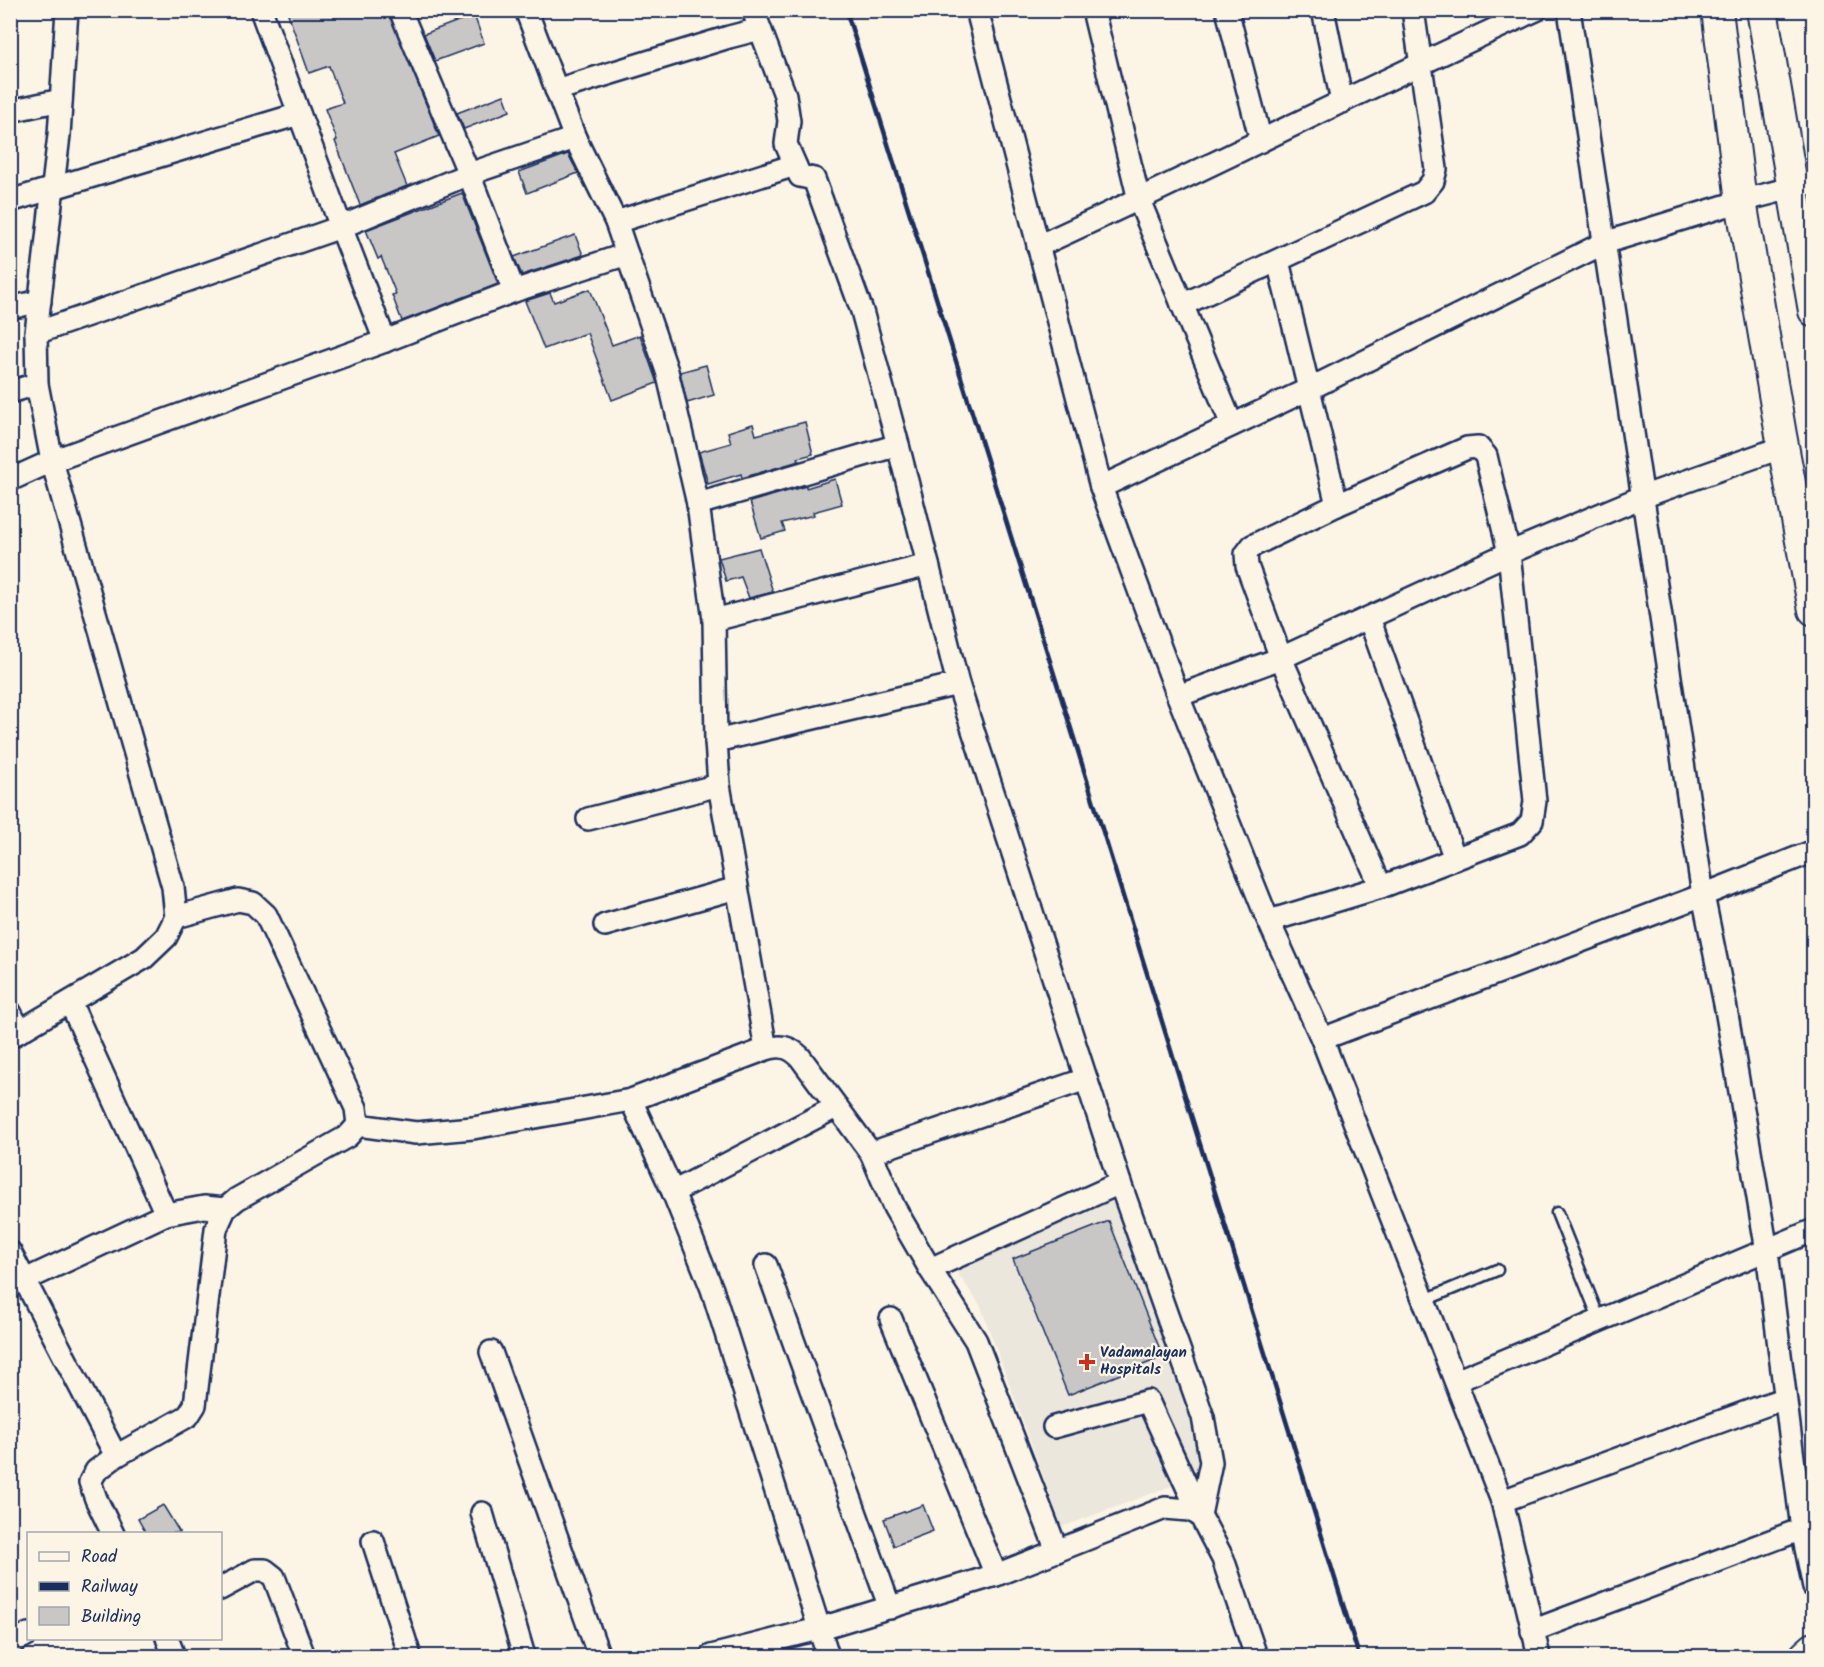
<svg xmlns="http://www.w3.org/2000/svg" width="1824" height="1667" font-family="Kalam,sans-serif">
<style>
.built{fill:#ece7dc}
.building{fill:#c8c7c6;stroke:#1b2f5e;stroke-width:1.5}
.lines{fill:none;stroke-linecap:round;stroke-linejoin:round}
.lane-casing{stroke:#1b2f5e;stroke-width:15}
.street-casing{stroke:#1b2f5e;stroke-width:26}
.secondary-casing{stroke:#1b2f5e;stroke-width:34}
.lane{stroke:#fcf5e5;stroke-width:10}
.street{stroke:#fcf5e5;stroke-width:21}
.secondary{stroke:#fcf5e5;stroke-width:30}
.rail{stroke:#1b2f5e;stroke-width:4.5}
.poi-dot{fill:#c8321e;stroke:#fcf5e5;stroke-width:2}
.labels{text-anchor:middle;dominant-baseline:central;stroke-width:4.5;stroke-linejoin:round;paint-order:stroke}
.poi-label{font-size:15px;font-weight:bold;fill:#1b2f5e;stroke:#fcf5e5;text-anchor:start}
</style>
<rect width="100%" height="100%" fill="#fcf5e5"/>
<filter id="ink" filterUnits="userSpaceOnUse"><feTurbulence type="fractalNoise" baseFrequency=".0167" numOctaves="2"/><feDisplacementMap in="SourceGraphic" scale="12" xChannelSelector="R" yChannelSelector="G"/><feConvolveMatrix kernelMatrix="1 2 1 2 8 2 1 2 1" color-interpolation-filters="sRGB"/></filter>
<g filter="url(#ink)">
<path class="built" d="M1116,1200l76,219 9,56 -139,52 -82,-222 -26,-37z"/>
<g class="building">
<path d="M298,10h90l51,126 -45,18 13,32 -47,19 -25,-64 2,-1 -12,-31 18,-6 -14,-37 -20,7 -21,-59z"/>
<path d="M474,15l10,28 -49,18 -11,-27z"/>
<path d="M504,95l6,16 -46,18 -7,-16z"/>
<path d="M568,154l10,19 -51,20 -8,-21z"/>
<path d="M462,193l36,91 -96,37 -10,-26 4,-1 -15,-37 -3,2 -12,-29z"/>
<path d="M575,235l8,20 -61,20 -8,-18z"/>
<path d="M590,289l22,56 28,-10 17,48 -45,17 -25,-67 -43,16 -19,-48 25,-8 4,9z"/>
<path d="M706,365l8,30 -27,8 -7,-31z"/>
<path d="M805,422l8,32 -15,4 1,3 -57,17 -1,-4 -33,10 -9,-32 32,-9 -3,-11 25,-8 3,11z"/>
<path d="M835,479l7,25 -29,8 1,3 -32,8 3,8 -24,7 -11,-36 56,-16v2z"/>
<path d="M759,548l14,44 -24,6 -8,-21 -15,4 -7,-23z"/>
<path d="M1109,1221l54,136 -95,38 -55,-136z"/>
<path d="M163,1505l17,28h-34l-8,-14z"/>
<path d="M923,1505l10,26 -39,15 -10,-27z"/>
</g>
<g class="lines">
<g class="lane-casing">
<g id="lane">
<path d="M1557,1213l43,108"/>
<path d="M1425,1300l72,-30"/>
</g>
</g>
<g class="street-casing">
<g id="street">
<path d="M261,10l80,217 44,114"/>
<path d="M400,10l69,164 45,117"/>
<path d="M526,10l49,128 41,84 51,149 31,133 16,116 2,121 3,44 47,264"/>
<path d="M753,10l32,85 4,26 -3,23 14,32 14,3 48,132 36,134 60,239 162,499 83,234 8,45 -11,53"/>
<path d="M977,10l124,477 77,209 87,217 57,126 180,462 37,155"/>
<path d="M1093,10l46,190 93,225"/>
<path d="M1227,10l34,131"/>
<path d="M1323,10l19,92"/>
<path d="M1569,10l134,885 23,114 41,242 35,278 12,58"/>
<path d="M556,90l173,-53 31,-8"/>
<path d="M10,111l51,-11"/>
<path d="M10,201l289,-87"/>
<path d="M616,222l179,-57"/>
<path d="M1038,246c167,-76 331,-160 498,-236"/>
<path d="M1182,305l242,-113 9,-11 3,-12 -23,-159"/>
<path d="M10,308l30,-7"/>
<path d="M36,333l305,-106 128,-53 106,-36"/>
<path d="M10,392l27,-8"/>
<path d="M10,480l42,-19 333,-120 129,-50 113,-37"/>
<path d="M1101,487l208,-98 295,-146 137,-42 73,-19"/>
<path d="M698,504l200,-59"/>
<path d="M1337,505l-85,41 -6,8 1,12 34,92 100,229"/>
<path d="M1369,618l86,241"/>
<path d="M714,620l214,-55"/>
<path d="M1178,696l103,-38 228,-105 133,-56 141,-50"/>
<path d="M716,741l242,-57"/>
<path d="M588,819l131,-34"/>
<path d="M1269,921l112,-34 139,-53 12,-13 3,-20 -26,-248 -23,-97 -8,-9 -11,1 -130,57 -59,-244"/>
<path d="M605,925l132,-37"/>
<path d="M70,1002l96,212"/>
<path d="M10,1012l10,19"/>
<path d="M10,1037l134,-79 22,-21 10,-20 -3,-30 -121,-426 -15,-77 -1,-51 23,-198 8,-125"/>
<path d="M1322,1039l381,-144 111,-44"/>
<path d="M631,1100l42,92 39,97 116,367"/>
<path d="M358,1125l58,8 57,-5 158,-28 135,-51c14,-4 23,-3 34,8l71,96 23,54 36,62 46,72 81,210"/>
<path d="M871,1153l215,-74"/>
<path d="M673,1192l163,-85"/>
<path d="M10,1252l106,204"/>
<path d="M766,1265l124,343"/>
<path d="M930,1269l190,-86"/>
<path d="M25,1280l141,-66 38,-7 21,2"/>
<path d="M891,1319l105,256"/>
<path d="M491,1352l108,304"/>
<path d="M1456,1381l358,-151"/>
<path d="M1054,1427l94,-26 52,114"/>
<path d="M1502,1501l283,-103"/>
<path d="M482,1513l42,143"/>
<path d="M113,1534l-17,-35 -6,-17 6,-11 20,-15 72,-40 7,-11 21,-176 9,-20 12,-10 111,-63 10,-11 -2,-17 -90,-193 -13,-12 -15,-3 -62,17"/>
<path d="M373,1541l37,115"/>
<path d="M220,1589l35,-19h10l9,7 30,79"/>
<path d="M1532,1631l270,-102"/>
<path d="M167,1638l7,18"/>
<path d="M10,1644l18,-10"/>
<path d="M711,1656l107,-27 178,-54 169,-67 24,2 11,5 23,44 33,97"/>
</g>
</g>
<g class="secondary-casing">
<g id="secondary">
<path d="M1717,10l24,191 40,234 33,175"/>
<path d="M1762,10l52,301"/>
<path d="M1805,1656l9,-8"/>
</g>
</g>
<use href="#lane" class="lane"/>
<use href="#street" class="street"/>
<use href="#secondary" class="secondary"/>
<path class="rail" d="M846,10l208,664 305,982"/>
</g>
</g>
<path class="poi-dot" d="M1084 1353h6v6h6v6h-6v6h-6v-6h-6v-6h6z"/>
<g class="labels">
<g class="poi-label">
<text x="1100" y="1353">Vadamalayan<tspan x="1100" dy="17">Hospitals</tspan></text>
</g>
</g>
<rect width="1824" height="1667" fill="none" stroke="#fcf5e5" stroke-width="36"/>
<rect x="18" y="18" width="1788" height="1631" fill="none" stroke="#1b2f5e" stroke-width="2" filter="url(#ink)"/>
<rect x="27" y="1532" width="195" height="108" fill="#fcf5e5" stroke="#a2a6af" stroke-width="1.5"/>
<rect x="39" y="1552" width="30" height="9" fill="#fcf5e5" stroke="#a2a6af" stroke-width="1.5"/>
<text x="81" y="1562" font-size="18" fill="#1b2f5e">Road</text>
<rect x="39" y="1582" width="30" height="9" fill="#1b2f5e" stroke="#a2a6af" stroke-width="1.5"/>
<text x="81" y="1592" font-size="18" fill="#1b2f5e">Railway</text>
<rect x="39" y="1607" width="30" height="18" fill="#c8c7c6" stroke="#a2a6af" stroke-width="1.5"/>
<text x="81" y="1622" font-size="18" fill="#1b2f5e">Building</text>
</svg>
